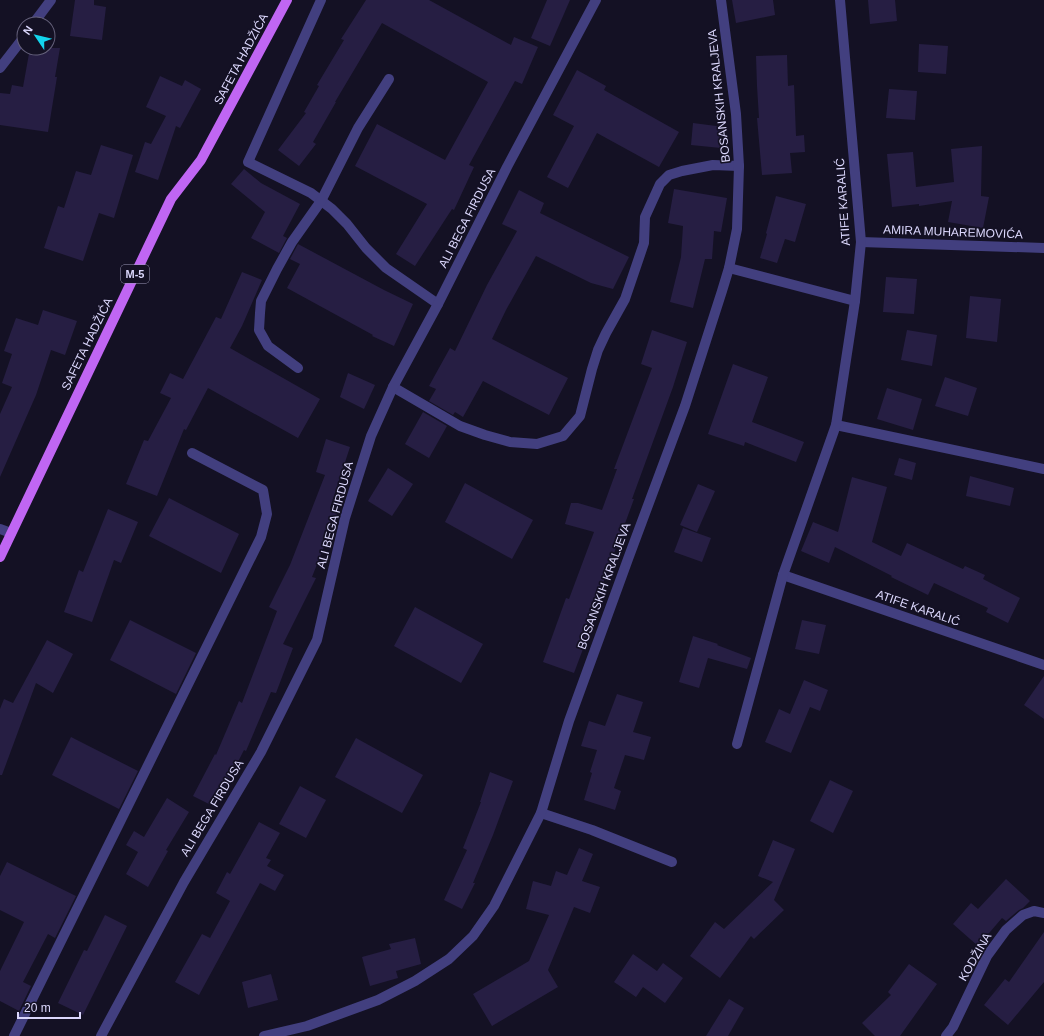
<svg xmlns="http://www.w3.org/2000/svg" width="1044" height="1036" font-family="Helvetica,sans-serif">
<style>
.building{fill:#261e43}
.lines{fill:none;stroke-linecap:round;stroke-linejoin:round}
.minor{stroke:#423f7f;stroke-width:10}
.primary{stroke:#c066f3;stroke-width:10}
.labels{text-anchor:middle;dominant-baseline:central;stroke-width:3.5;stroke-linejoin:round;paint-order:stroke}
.shield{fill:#141124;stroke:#9f9cbb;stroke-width:1}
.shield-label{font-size:11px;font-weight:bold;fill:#dbd7fc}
.street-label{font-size:12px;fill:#dbd7fc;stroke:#141124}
</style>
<rect width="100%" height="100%" fill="#141124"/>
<g class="building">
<path d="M75,0h19v5l12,2 -4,33 -32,-4z"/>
<path d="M366,0h63l82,45 3,-8 24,10 -16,37 -7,-3 -46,84 5,2 -20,43 -2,-1 -37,57 -19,-12 31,-50 -72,-38 22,-42 68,36 43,-78 -106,-59 -47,79h1l-23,40 3,2 -17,22 -21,-16 28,-37 -2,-1 15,-26 -2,-1 27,-45 -3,-1z"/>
<path d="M547,0h23l-20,46 -19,-8z"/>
<path d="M732,0h41l2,15 -39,8z"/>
<path d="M868,0h27l2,21 -27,3z"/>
<path d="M919,44l29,2 -2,28 -28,-2z"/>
<path d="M30,48h30l-5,29h2l-9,55 -48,-7v-32l10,1 2,-9 11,2z"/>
<path d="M787,55l1,31 6,-1 2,51 8,-1 1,17 -15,1 2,20 -30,2 -5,-57h2l-2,-32 -1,-30z"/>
<path d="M577,70l29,16 -2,4 75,42 -20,35 -62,-34 -29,55 -21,-11 27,-51 -21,-11z"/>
<path d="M160,76l22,10 3,-6 16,9 -21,39 -4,-2 -18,54 -23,-8 10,-30 6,2 15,-28 -20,-9z"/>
<path d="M889,89l28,2 -2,29 -29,-2z"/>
<path d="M693,123l31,4 -3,21 -30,-3z"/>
<path d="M101,145l32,10 -19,63 -15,-5 -16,48 -39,-13 14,-42 6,2 12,-37 15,4z"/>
<path d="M982,146l-1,50 8,1 -6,31 -35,-6 4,-21 -33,5v-2l-27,3 -5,-53 26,-2 3,35 38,-5 -3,-33z"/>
<path d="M244,169l17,14 39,21 -17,32 4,2 -8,15 -28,-15 14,-26 -34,-28z"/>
<path d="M674,189l53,9 -6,34 -7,-1 -2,28h-7l-12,49 -23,-6 11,-45 2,-31 -15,-3z"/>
<path d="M519,190l25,13 -4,10 89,44 -16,32 -22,-6 -55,-27 -30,54 -14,29 76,39 -19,37 -66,-34 -20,36 -8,-5 -2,3 -24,-14 7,-12 -7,-3 21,-38 5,3 32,-66 30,-54 -15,-7z"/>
<path d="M776,196l30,8 -11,38 -10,-3 -8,24 -17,-5 7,-24 -1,-1z"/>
<path d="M298,244l86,46 29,14 -19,42 -22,-10 1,-1 -86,-47 13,-24 -10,-5z"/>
<path d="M242,272l20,8 -20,46 -12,22 90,51 -22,39 -90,-50 -22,42 -2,-1 -27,67 -31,-12 18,-44 4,1 23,-43 -11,-5 10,-20 13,6 33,-62 5,2z"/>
<path d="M886,277l31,2 -3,35 -31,-2z"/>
<path d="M970,296l31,3 -4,43 -31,-4z"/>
<path d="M43,310l34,11 -12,34 -14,-5 -15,45 -36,82v-63l12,-27 -10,-4 10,-29 -8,-3 12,-33 22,7z"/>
<path d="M652,330l35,12 -14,45 -41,112h2l-40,109 4,1 -24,64 -31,-11 23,-64 3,1 25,-67 -29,-8 6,-21h7l24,7 15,-41h-3l38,-101 -11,-4z"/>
<path d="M907,330l30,5 -5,31 -31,-6z"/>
<path d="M733,364l35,13 -16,45 52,20 -8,20 -51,-20 -1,4 -36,-12z"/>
<path d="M348,373l27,12 -11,24 -24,-12z"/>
<path d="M945,377l32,11 -9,28 -33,-10z"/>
<path d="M887,388l35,11 -9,31 -36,-11z"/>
<path d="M423,412l24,14 -18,32 -24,-14z"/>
<path d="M326,439l24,8 -20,61 8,3 -26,66 4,1 -33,66 10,4 -17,45 -5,-1 -25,59 -2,-1 -29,57 -22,-11 22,-42 1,1 23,-54 3,2 35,-92 -8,-4 21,-42 35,-90 -9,-3z"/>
<path d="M899,458l17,5 -4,17 -18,-5z"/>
<path d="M388,468l25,16 -21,32 -24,-15z"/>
<path d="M970,476l44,12 -4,18 -44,-10z"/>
<path d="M852,477l35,10 -15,55 29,14 6,-13 56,26 2,-3 20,9 -2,4 37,19 -12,25 -22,-11 2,-4 -54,-25 -6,12 -37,-18 1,-1 -57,-29 -6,16 -28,-12 12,-29 25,10z"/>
<path d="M465,483l68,37 -21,39 -67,-37z"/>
<path d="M698,484l17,7 -18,41 -17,-7z"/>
<path d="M169,498l70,36 -18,39 -72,-37z"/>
<path d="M108,509l30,13 -17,41 -7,-3 -22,62 -28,-10 15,-42 4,2z"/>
<path d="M683,528l28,10 -9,24 -28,-10z"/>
<path d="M415,607l68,37 -22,39 -67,-37z"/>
<path d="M130,620l66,33 -20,41 -66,-34z"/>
<path d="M802,620l24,5 -7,29 -24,-5z"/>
<path d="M693,636l25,8 -1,1 34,13 -4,11 -39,-11 -9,30 -20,-6z"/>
<path d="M47,640l26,14 -20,39 -17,-10 -34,92h-2v-66l4,-10 9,4z"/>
<path d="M1044,676v43l-20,-14z"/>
<path d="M804,680l24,10 -8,21 -10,-4 -19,46 -26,-11 14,-33 11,5z"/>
<path d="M617,694l26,8 -10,30 18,5 -7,23 -19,-5 -11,33 7,3 -6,19 -31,-10 8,-27 -2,-1 7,-22 -16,-4 8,-25 16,5z"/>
<path d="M71,737l67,34 -19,38 -67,-34z"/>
<path d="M356,738l67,37 -21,38 -67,-36z"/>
<path d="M490,772l23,9 -20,54 -20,48h2l-13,26 -18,-9 23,-50 -4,-2 18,-46h-1z"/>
<path d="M830,780l23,11 -20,42 -23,-12z"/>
<path d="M300,786l26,14 -20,38 -27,-14z"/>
<path d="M167,798l22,14 -23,38 2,1 -20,36 -22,-13 12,-22 -12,-7 8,-14 10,6z"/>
<path d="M259,822l21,11 -14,25 5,2 -4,6 17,9 -9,16 -15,-8 -61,112 -24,-13 27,-48 8,4 20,-37 -14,-8 11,-21 3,2z"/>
<path d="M773,840l22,9 -21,51 10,10 -30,29 -3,-3 -31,42 -30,-22 25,-34 9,7 49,-47 -15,-6z"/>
<path d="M579,848l14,6 -11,27 18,6 -10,26 -16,-6 -26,63 10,17 -66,39 -19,-32 56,-33 20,-46 -23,-6 7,-28 18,5 5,-15 11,4z"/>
<path d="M7,862l69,34 -21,42 -7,-4 -25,48 8,4 -12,25 -19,-10v-30l24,-49 -24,-12v-34z"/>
<path d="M1006,879l24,22 -7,7 -4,2 -13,11 -4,-3 -24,28 -25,-22 18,-21 7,6z"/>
<path d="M105,915l22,11 -44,89 -25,-12 26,-53 3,1z"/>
<path d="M1044,932v50l-36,43 -24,-20 21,-26 4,3z"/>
<path d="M415,938l6,26 -25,7 2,7 -28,8 -8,-29 29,-8 -2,-5z"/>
<path d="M633,954l24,17 6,-8 20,15 -18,25 -22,-16 -7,10 -22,-15z"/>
<path d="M909,964l28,20 -37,52h-25l-13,-13 29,-28 -3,-3z"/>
<path d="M271,974l7,26 -30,8 -6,-26z"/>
<path d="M729,999l15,9 -16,28h-22z"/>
</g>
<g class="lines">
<g class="minor">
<path d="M321,0l-73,162 63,31 21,16 15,15 19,24 20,20 52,36"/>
<path d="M33,24l18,-24"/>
<path d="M0,68l24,-31"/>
<path d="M861,242l183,6"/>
<path d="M729,268l126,33"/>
<path d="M298,368l-30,-22 -9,-16 1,-17 1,-12 16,-32 15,-27 29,-41 37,-73 31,-49"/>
<path d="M393,387l67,39 25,9 25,7 27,2 26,-8 17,-20 12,-47 6,-19 8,-17 19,-34 19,-56 1,-26 15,-33 9,-9 13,-4 31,-6 26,1"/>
<path d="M836,425l208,44"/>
<path d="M0,529l11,4"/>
<path d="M783,575l261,90"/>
<path d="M737,744l46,-169 53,-150 19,-124 6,-59 -21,-242"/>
<path d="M541,813l51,17 80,32"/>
<path d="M14,1036l247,-499 6,-23 -4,-24 -71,-37"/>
<path d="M101,1036l83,-154 77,-130 56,-112 28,-122 26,-82 22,-49 45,-83 69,-137 89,-167"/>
<path d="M264,1036l43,-10 71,-26 37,-19 34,-22 24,-23 21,-30 47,-93 28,-92 59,-162 57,-153 37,-115 7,-23 8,-39 2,-63 -3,-52 -15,-114"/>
<path d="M946,1036l7,-9 34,-71 19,-26 17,-15 11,-4 10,2"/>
</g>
<path class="primary" d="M0,557l171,-358 30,-39 86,-160"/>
</g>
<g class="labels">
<rect class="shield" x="121" y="265" width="28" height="18" rx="3"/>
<g class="shield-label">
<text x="135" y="274">M-5</text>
</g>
<g class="street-label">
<text transform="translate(241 59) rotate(-62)">SAFETA HADŽIĆA</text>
<text transform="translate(719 96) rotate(-96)">BOSANSKIH KRALJEVA</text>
<text transform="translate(843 202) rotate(-94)">ATIFE KARALIĆ</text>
<text transform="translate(467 218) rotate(-63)">ALI BEGA FIRDUSA</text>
<text transform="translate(953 232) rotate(2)">AMIRA MUHAREMOVIĆA</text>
<text transform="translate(87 344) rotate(-64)">SAFETA HADŽIĆA</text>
<text transform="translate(335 515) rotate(-75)">ALI BEGA FIRDUSA</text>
<text transform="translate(604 586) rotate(-70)">BOSANSKIH KRALJEVA</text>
<text transform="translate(918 608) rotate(19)">ATIFE KARALIĆ</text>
<text transform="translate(212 808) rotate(-59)">ALI BEGA FIRDUSA</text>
<text transform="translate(975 957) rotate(-60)">KODŽINA</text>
</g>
</g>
<g transform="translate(36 36) rotate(305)"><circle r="19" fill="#141124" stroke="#64607a"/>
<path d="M0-3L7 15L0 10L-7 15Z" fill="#13d4ec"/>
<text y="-6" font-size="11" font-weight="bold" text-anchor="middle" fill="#dbd7fc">N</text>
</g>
<path d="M18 1012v6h62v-6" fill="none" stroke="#dbd7fc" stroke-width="2"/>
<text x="24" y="1012" font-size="12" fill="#dbd7fc" stroke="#141124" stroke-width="3" paint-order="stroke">20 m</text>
</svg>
